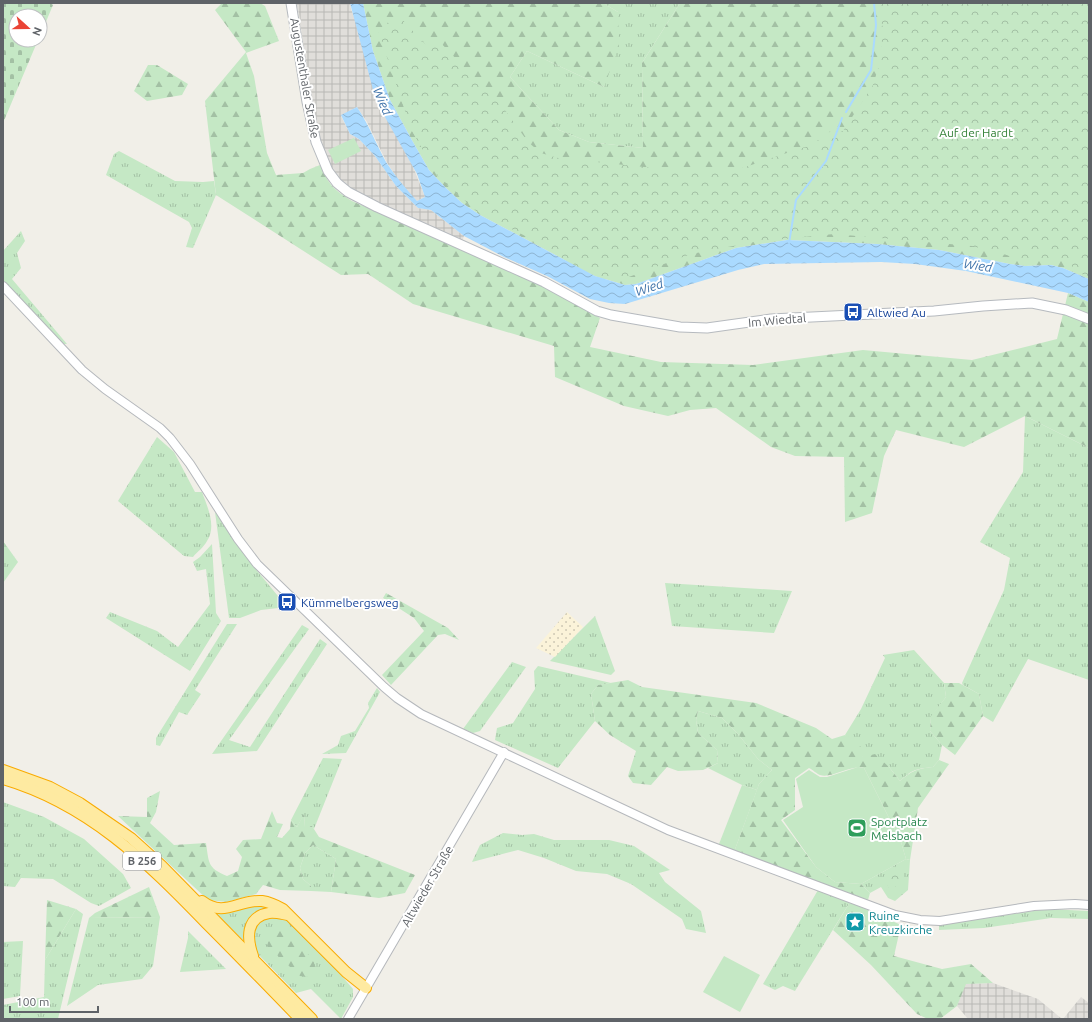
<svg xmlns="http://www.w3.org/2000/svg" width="1092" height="1022" font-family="Ubuntu,sans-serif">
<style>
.industrial{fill:url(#industrial-grid)}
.grass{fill:url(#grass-tufts)}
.forest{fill:url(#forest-firs)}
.sand{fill:url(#sand-dots)}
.cemetery{fill:url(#cemetery-stones)}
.park{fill:url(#park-crowns)}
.garden{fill:#c5e8c5}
.water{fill:url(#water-waves)}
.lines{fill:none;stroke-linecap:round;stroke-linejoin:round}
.stream{stroke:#aadaff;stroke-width:2}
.tertiary-casing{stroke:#b5b8bc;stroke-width:10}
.secondary-casing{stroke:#b6babf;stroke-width:11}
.trunk-casing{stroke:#f9ab00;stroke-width:12}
.tertiary{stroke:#fff;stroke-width:8}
.secondary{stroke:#fff;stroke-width:9}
.trunk{stroke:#feeaa1;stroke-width:10}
.labels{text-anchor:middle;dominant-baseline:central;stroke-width:4;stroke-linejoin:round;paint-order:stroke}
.shield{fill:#fff;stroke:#8f9295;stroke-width:1}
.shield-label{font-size:11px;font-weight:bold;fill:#5f6368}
.street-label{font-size:12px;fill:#5f6368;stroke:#fff}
.park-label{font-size:12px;fill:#348238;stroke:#fff}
.transit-label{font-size:12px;fill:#164399;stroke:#fff;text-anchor:start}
.leisure-label{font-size:12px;fill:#27864d;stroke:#fff;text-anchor:start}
.culture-label{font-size:12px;fill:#0d838f;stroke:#fff;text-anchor:start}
.water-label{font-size:13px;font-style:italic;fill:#4174aa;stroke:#fff}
</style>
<defs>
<pattern id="industrial-grid" width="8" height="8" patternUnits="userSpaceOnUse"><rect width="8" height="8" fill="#e0deda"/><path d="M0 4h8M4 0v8" fill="none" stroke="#b9b8b5"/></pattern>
<pattern id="grass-tufts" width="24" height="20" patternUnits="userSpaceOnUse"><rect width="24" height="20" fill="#c5e8c5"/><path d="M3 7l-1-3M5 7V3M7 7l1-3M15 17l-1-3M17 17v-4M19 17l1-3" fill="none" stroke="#a3c0a4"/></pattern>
<pattern id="forest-firs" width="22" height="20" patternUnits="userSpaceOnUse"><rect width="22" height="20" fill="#c5e8c5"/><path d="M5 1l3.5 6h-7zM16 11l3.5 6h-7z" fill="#a3c0a4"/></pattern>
<pattern id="sand-dots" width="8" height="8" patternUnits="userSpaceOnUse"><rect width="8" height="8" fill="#fbf3d9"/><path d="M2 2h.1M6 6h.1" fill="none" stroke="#cec8b4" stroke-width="1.8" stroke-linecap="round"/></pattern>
<pattern id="cemetery-stones" width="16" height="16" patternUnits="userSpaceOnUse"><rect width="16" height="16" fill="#c5e8c5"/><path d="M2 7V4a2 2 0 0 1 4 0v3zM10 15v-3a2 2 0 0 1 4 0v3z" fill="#a3c0a4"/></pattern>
<pattern id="park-crowns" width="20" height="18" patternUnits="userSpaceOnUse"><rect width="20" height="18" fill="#c5e8c5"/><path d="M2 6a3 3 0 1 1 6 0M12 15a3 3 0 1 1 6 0" fill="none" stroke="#a3c0a4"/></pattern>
<pattern id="water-waves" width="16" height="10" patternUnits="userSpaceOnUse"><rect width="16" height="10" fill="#aadaff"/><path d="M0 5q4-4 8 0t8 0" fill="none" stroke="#8eb4d2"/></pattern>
</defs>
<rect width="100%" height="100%" fill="#f1efe8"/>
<g class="industrial">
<path d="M296,3h54l1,6 74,188 -8,4 -17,-18 -14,-22 -19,-39 -10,-15 -16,9 9,18 9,5 16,17 21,30 22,22 13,2 33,26 -2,6 -68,-30 -48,-26 -11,-11 -7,-11 -8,-26 -9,-39 -12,-85z"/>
<path d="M993,983l45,16 24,20h-94l-11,-13 7,-22z"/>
<path d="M1081,997l8,6v16h-26z"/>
</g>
<g class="grass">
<path d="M603,3h77l-38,60 1,85 -54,-6 -30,-12 -49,-53 17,-26 77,36 14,-75z"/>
<path d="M119,151l56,30 28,1 11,-1 2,14 -23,53 -7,-1 6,-19 -3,-6 -83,-47 8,-21z"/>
<path d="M21,231l4,10 -8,12 4,15 -9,11 55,65h-3l-61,-64v-29z"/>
<path d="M1025,416l64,32v232l-61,-21 -35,63 -10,-6 -4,-22 -16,-9 -1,-2 42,-93 6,-32 -30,-16 43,-70z"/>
<path d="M157,437l17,15 21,40h7c5,14 15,34 5,49 -3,6 -10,11 -14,16l-9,-1 -66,-55z"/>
<path d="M215,512l39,55 33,40 -26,3 -21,8h-11z"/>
<path d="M3,541l15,21 -15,21z"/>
<path d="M212,544l4,69 5,8 -31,50 -84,-53 4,-6 47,19 21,16 32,-43 -4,-35 -9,2 -4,-9 7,-5z"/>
<path d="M665,583l127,8 -18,42 -102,-7z"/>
<path d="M595,616l20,55 -4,4 -61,-14z"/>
<path d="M227,624h10l-42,66 6,4 -14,21 -8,-3 -19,34 -4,-1v-7z"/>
<path d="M302,625l7,4 -80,111 21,7 70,-108 7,5 -70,107 -45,3z"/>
<path d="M914,650l30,33 2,14 -15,20 -1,14 12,14 -3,15 -6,7c-17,2 -20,2 -33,14l-11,-14 -26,-10 -18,-22 16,-26 24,-51 -2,-3z"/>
<path d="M512,662l14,5 -46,64 -7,2 -10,-4z"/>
<path d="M538,666l73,17 -13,2 -7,9 4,27 -37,47 -63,-28 2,-12 16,-5 22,-34 -1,-18z"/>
<path d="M377,688l3,4 -34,61 -24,1 16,-9 3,-9 14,-5 14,-23 -1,-5z"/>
<path d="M698,711l24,7 16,16 20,25 14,11 -13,14 -2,6 -15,-5 -34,-17 10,-5 -1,-13 -19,-17 -2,-13z"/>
<path d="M323,758l19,1 -28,70 -2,-3 -7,2 -1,-13 -7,12 -6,-7z"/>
<path d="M3,802l41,15 40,22 39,35 8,14 -32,18 -8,-3 -38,-24 -32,-1 -6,9 -12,-1z"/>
<path d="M503,833l19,2 12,-1 20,6h55l25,6 36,24 -11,3 6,9 36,29 5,22 -20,-4 -4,-10 -51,-35 -24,-10 -31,-3 -32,-13 -26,-8 -46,12 8,-17z"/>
<path d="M313,845l23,14 -5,33 -20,-1v-5l-8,-7 -3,-11 5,-15z"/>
<path d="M906,859l4,1 -2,30 -13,11 -7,-3 -7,-11 -11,6 -9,-9z"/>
<path d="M818,890l32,12 -55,89 -12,-5 -8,4 -12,-6z"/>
<path d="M265,904l9,6 -29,23 -1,8 -31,-31 24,-1z"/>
<path d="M76,909l7,5 -25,105h-55v-14l41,-8 1,-37z"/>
<path d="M1047,909l42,2v8l-38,-1 -67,10 -45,2v-5z"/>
<path d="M276,916l11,4 41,40 25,29v8l-12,22 -30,-30 -15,4 -41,-42 -3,-20 4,-7 7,-7z"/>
<path d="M160,917l-7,49 -11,13 -44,6 -31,21 22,-88z"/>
<path d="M188,931l38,38 -46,3 8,-34z"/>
<path d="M23,941l-3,55 -17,3v-57z"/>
</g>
<g class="forest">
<path d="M222,3h38l5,3 14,35 -33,12 8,23 13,77 9,22 27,-2 7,-4 10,-4c9,20 14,25 32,36l187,83 61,34 -10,29 71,15 92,3 110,-15 109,10 85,-21 11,-46 21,9v146l-64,-32 -61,31 -68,-17 -12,26 -12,57 -27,9 -1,-65 -49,-1 -24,-9 -55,-39 -26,2 -22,6 -44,-10 -69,-29 -1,-31 -141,-42 -45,-30 -27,1 -125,-80 -11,-94 41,-49 -31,-42z"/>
<path d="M363,3h240l15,9 1,34 -15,41 -77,-36 -17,26 49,53 30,12 54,6 -1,-85 38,-60h298l111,276 -26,-11 -12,-3 -26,1 -15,-2 -71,-14 -62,-6 -90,-4 -51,8 -100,36 -11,1 -30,-9 -115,-61 -18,-12 -17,-16 -16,-17 -16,-28 -23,-42 -17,-49z"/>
<path d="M148,65h9l31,19 -6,11 -35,6 -13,-10z"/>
<path d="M386,593l62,35 11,12 -14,-6 -7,1 -47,50 -9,-10 42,-44 -10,-13 -31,-20z"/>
<path d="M628,680l14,7 114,16 60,25 16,11 13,-4c13,7 16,7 18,22l12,-3 14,13 11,14c13,-11 16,-12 33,-14l6,-7 10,4 -31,44 -8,52 -4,-1 -5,-17 -37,-74c-14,-3 -33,11 -44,7 -3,-1 -7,-5 -11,-7l-14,10v32l-14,10 35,47 19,15 26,2 9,9 -2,7 -134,-48 25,-68 13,-14 -14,-11 -20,-25 -16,-16 -24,-7 -2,9 2,13 19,17 1,13 -15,7 -25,1 -11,-4 -16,18 -18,-2 -5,-7 8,-25 -26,-16 -15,-14 -4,-27 7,-9z"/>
<path d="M944,683h15l20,11 4,22 -28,39 -13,-10 -12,-14 1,-15 15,-19z"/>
<path d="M160,791l-4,21 -6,11 24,22 32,-2c3,19 1,25 21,33l11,-5 4,-14 -6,-8 7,-9 18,-1 11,-28 5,12 6,1 -6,13 5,1 8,-9 1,-9 6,7 7,-13 1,13 7,-1 7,11 96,38 -10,18 -26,5 -48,-6 5,-33 -23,-14 -8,8 -5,15 3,11 8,7v5l-31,-1 -17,-5 -7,9 -29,8 -19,-2 -90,-84 29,1v-19z"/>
<path d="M149,887l11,30 -71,1 6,-5z"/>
<path d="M47,900l29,9 -31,51z"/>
<path d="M850,902l51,23 -7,31 48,13 29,-5 22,19 -27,1 -9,22 -17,13h-12l-11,-5 -46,-49 -38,-35z"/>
<path d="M271,929l19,3 24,30 3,16 -17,-2 -33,-30z"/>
</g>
<path class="sand" d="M567,612l16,15 -28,30 -19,-9z"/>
<path class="cemetery" d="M3,3h47l3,2 -13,31v-20h-24v24h22l-35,83z"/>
<g class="park">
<path d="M876,3h213v276l-27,-20 -34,2 -56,-15 -138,-12 -80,8 -63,12 -65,24 -23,1 -27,-11 -29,-21 -71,-36 -39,-36 -26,-46 -33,-99 20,-15 29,31 11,-6 67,70 23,32 13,11 17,5 115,12 66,-1 72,-24 20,-14h12l30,-46 7,-23 3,-34z"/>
<path d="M897,871l6,1 2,9 -15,9 -6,-12z"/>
</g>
<g class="garden">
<path d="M354,138l7,13 -26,13 -7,-14z"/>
<path d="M858,767l6,1 37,74 5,17 -45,25 -26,-2 -19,-15 -33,-47 20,-13 -7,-28 13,-9 11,7h7z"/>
<path d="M742,785l15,5 -23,62 -15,-8z"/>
<path d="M724,956l36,19 -20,37 -37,-20z"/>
</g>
<path class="water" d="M350,3h13l10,48 17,49 23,42 16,28 16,17 17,16 18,12 115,61 30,9 11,-1 100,-36 51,-8 90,4 62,6 71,14 15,2 26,-1 12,3 26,11v23l-21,-9 -102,-22 -51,-7 -34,-2 -117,2 -26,6 -113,34 -16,-1 -19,-4 -43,-23 -43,-19 -40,-21 -33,-26 -13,-2 -22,-22 -21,-30 -16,-17 -9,-5 -9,-19 16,-8c12,18 19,37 29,55 9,14 20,27 31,39l8,-4 -8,-23 -41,-73z"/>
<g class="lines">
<g class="stream">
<path d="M846,112l25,-42 5,-45 -2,-22"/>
<path d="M789,243l7,-43 30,-39 16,-43"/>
</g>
<g class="tertiary-casing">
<g id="tertiary">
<path d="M3,286l79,84 23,19 55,39 10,10 20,26 48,75 19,25 127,123 13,11 24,16 247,116 227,85 25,5 20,1 94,-15 41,-2 14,1"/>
<path d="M348,1019l156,-267"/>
</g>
</g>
<g class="secondary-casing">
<path id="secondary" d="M291,3l16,99 9,40 12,29 9,12 11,9 29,15 167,75 53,29 14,4 69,12 27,1 64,-9 163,-8 49,-5 49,-3 34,7 23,9"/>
</g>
<g class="trunk-casing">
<g id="trunk">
<path d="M3,770l47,17 30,16 51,35 31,28 150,153"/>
<path d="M3,779c85,25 143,82 203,144 32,32 63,64 94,96"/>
<path d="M202,901c22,17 37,-2 60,0 7,1 14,4 21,8l63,63 20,16"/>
<path d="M253,956c-6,-17 -8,-39 16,-43 6,-1 13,1 19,2"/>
</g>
</g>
<use href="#tertiary" class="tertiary"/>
<use href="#secondary" class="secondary"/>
<use href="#trunk" class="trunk"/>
</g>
<defs>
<g id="bus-square" transform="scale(1)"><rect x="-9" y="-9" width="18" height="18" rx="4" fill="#1a4fb4" stroke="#fff"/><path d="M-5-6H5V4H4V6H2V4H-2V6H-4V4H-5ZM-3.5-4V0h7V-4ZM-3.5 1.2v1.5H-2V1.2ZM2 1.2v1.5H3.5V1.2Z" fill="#fff"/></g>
<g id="stadium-square" transform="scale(1)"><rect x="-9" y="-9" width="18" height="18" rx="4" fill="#2e9e5b" stroke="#fff"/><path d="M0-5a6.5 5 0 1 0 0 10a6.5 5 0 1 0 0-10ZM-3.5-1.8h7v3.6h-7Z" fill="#fff"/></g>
<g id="sight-square" transform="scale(1)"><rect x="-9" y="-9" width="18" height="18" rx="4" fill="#0f9aa8" stroke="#fff"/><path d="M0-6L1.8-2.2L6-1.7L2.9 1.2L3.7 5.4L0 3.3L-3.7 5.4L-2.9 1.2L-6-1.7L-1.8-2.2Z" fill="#fff"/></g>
</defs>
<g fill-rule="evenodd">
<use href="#bus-square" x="853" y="312"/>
<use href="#bus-square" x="287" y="602"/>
<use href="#stadium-square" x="857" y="828"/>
<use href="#sight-square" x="855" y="922"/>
</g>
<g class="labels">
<rect class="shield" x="123" y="852" width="38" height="18" rx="3"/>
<g class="shield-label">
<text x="142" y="861">B 256</text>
</g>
<g class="street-label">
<text transform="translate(305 78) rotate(80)">Augustenthaler Straße</text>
<text transform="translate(777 320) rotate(-5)">Im Wiedtal</text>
<text transform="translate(427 886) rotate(-60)">Altwieder Straße</text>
</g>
<g class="park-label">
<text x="976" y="132">Auf der Hardt</text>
</g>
<g class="transit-label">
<text x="867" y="312">Altwied Au</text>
<text x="301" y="602">Kümmelbergsweg</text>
</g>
<g class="leisure-label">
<text x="871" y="821">Sportplatz<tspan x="871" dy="14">Melsbach</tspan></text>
</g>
<g class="culture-label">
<text x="869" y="915">Ruine<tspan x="869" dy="14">Kreuzkirche</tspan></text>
</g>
<g class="water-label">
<text transform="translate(383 101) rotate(67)">Wied</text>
<text transform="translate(978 265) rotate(9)">Wied</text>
<text transform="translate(649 287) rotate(-18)">Wied</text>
</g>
</g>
<rect width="1092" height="1022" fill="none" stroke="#5f6368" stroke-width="8"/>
<g transform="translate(28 28) rotate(111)"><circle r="19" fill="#ffffff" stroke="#bfc1c3"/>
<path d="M0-3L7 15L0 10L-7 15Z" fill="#ea4335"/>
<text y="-6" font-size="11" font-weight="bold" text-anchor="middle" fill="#5f6368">N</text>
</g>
<path d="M10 1006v6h88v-6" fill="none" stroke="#5f6368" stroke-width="2"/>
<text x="16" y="1006" font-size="12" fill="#5f6368" stroke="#ffffff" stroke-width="3" paint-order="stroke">100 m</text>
</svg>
